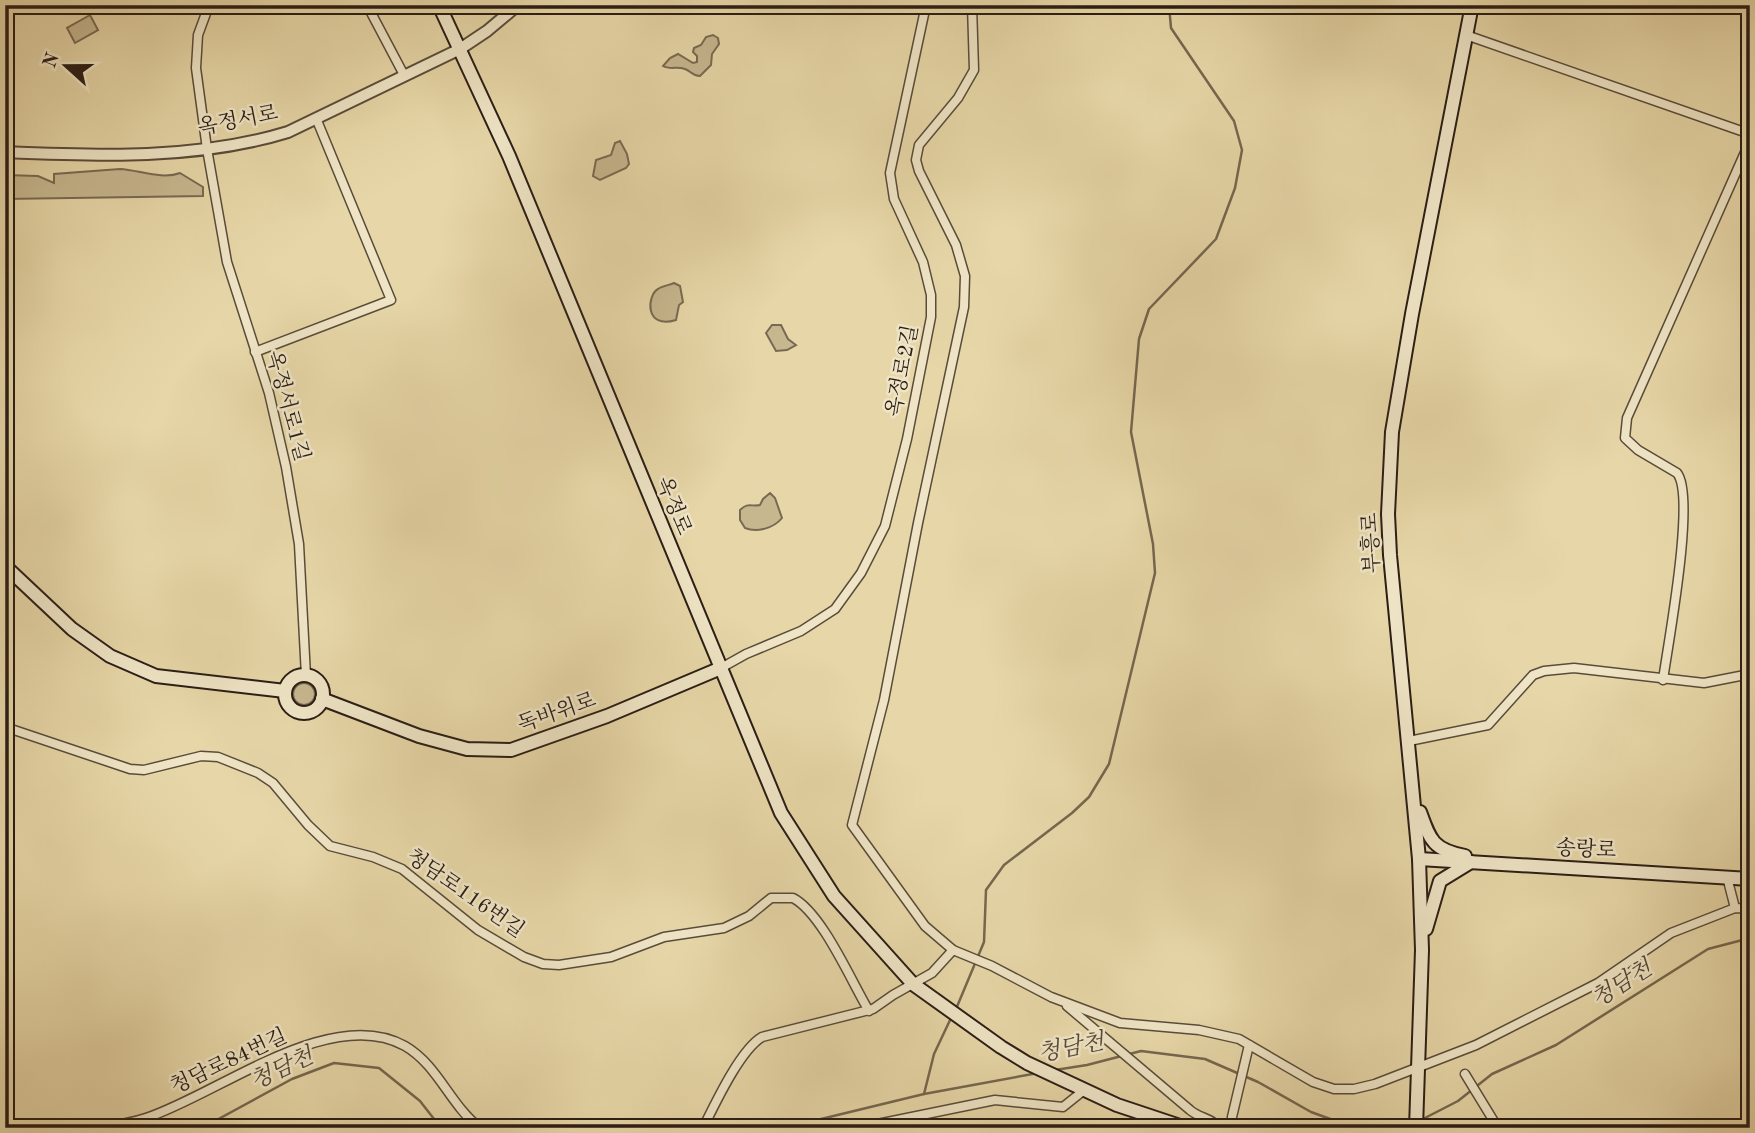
<svg xmlns="http://www.w3.org/2000/svg" width="1755" height="1133" font-family="'Old Standard TT','Noto Serif KR',serif">
<style>
.green{fill:#c7b78f;stroke:#786a52;stroke-width:2}
.lines{fill:none;stroke-linecap:round;stroke-linejoin:round}
.stream{stroke:#75674f;stroke-width:2.5}
.minor-casing{stroke:#594c3a;stroke-width:11}
.tertiary-casing{stroke:#594c3a;stroke-width:14}
.secondary-casing{stroke:#2a1d15;stroke-width:16}
.minor{stroke:#efe5c6;stroke-width:8}
.tertiary{stroke:#efe5c6;stroke-width:10}
.secondary{stroke:#efe5c6;stroke-width:12}
.labels{text-anchor:middle;dominant-baseline:central;stroke-width:5;stroke-linejoin:round;paint-order:stroke}
.street-label{font-size:21px;fill:#2a1d15;stroke:#efe5c6}
.water-label{font-size:23px;font-style:italic;fill:#564837;stroke:#efe5c6}
</style>
<rect width="100%" height="100%" fill="#e7d7a8"/>
<filter id="stains"><feTurbulence type="fractalNoise" baseFrequency=".00286" numOctaves="4"/><feColorMatrix values="0 0 0 0 .2 0 0 0 0 .09 0 0 0 0 .02 0 0 0 .5 -.17"/></filter>
<radialGradient id="worn" r=".72"><stop offset=".6" stop-color="#630" stop-opacity="0"/><stop offset="1" stop-color="#630" stop-opacity=".3"/></radialGradient>
<g class="green">
<path d="M90,15l8,15 -23,13 -8,-15z"/>
<path d="M713,35l5,3 1,6 -7,10 -1,11 -11,11c-8,0 -9,-5 -15,-7 -8,-3 -15,1 -22,-3l7,-8 8,-4 15,9 4,-1v-6l-4,-4 1,-4 7,-3 5,-8z"/>
<path d="M620,141l7,13 2,10 -3,4 -26,12 -7,-4 3,-16 15,-5 4,-12z"/>
<path d="M120,169c19,1 42,11 60,4l23,14v9l-198,3v-24l33,1 16,7v-9z"/>
<path d="M674,283l6,3 3,16 -4,3 -3,15c-32,10 -29,-25 -18,-31 4,-3 12,-4 16,-6z"/>
<path d="M772,325h9l7,14 8,6 -9,5 -11,1 -10,-18z"/>
<path d="M770,493l5,5 7,20c-8,10 -25,15 -37,10l-5,-8v-10c8,-8 11,-3 20,-5l3,-6z"/>
<circle cx="304" cy="694" r="11"/>
</g>
<g class="lines">
<g class="stream">
<path d="M956,1009l28,-67 2,-52 18,-25 68,-52 17,-16 20,-33 46,-191 -2,-29 -22,-112 8,-93 10,-30 67,-70 19,-51 7,-38 -8,-29 -63,-93 -2,-23"/>
<path d="M1055,1070l32,-5 54,-14 64,8 53,23 53,30 44,16"/>
<path d="M924,1094l10,-40 17,-36"/>
<path d="M1421,1120l37,-19 34,-27 64,-29 152,-96 42,-11"/>
<path d="M202,1128l90,-49 42,-16 45,5 41,33 21,27"/>
<path d="M784,1128l140,-34 114,-21"/>
</g>
<g class="minor-casing">
<g id="minor">
<path d="M209,5l-11,30 -2,33 11,81 20,113 42,131 17,74 13,77 7,132"/>
<path d="M367,5l37,70"/>
<path d="M972,5l2,65 -16,28 -39,47 -3,15 3,11 37,74 9,31 -1,31 -46,216 -34,177 -32,125 73,101 28,24 39,16 59,31 69,26 79,7 40,9 74,43 21,7h20l21,-5 101,-39 122,-62 73,-50 64,-25 15,1"/>
<path d="M1466,35l284,99"/>
<path d="M255,352l136,-52 -75,-182"/>
<path d="M721,668l25,-14 55,-23 34,-22 26,-36 24,-47 22,-87 24,-122v-22l-8,-33 -29,-63 -4,-26 36,-168"/>
<path d="M1663,680c5,-36 33,-184 14,-207l-39,-23 -13,-12 2,-20 123,-277"/>
<path d="M5,727l125,42 14,1 57,-14 17,1 40,16 15,10 35,42 22,21 43,11 29,12 76,61 46,27 19,7 16,1 52,-8 53,-20 60,-9 25,-12 22,-18h22c29,15 58,83 76,113"/>
<path d="M1409,741l79,-16 45,-50 11,-4 30,-3 130,15 46,-9"/>
<path d="M1727,877l8,31"/>
<path d="M1067,1006l123,104c9,8 22,8 29,18"/>
<path d="M1465,1074l33,54"/>
<path d="M40,1128c34,-1 73,1 106,-10 71,-23 185,-114 259,-72 33,19 45,59 75,82"/>
<path d="M703,1128c12,-24 37,-78 59,-91l111,-28 20,-14 39,-22 21,-23"/>
<path d="M858,1128l137,-28 68,7 20,-16"/>
<path d="M1232,1128v-11l17,-72"/>
</g>
</g>
<g class="tertiary-casing">
<path id="tertiary" d="M5,152c94,4 192,8 283,-20l172,-83 27,-18 31,-26"/>
</g>
<g class="secondary-casing">
<g id="secondary">
<path d="M439,5l70,151 272,657 53,83 79,88 88,63 26,16 90,42 69,23"/>
<path d="M5,566l67,63 38,27 46,20 129,15"/>
<circle cx="304" cy="694" r="19"/>
<path d="M322,699l97,37 48,13 44,1 96,-34 114,-48"/>
<path d="M1420,812c10,28 13,38 45,44"/>
<path d="M1419,859l331,20"/>
<path d="M1426,929l14,-48 31,-19"/>
<path d="M1416,1128l6,-178 -3,-91 -29,-304 -2,-41 4,-82 20,-118 60,-309"/>
</g>
</g>
<use href="#minor" class="minor"/>
<use href="#tertiary" class="tertiary"/>
<use href="#secondary" class="secondary"/>
</g>
<g class="labels">
<g class="street-label">
<text transform="translate(238 121) rotate(-11)">옥정서로</text>
<text transform="translate(903 371) rotate(-79)">옥정로2길</text>
<text transform="translate(287 406) rotate(75)">옥정서로1길</text>
<text transform="translate(673 506) rotate(68)">옥정로</text>
<text transform="translate(1372 543) rotate(-93)">부흥로</text>
<text transform="translate(557 713) rotate(-19)">독바위로</text>
<text transform="translate(1586 850) rotate(3)">송랑로</text>
<text transform="translate(465 894) rotate(35)">청담로116번길</text>
<text transform="translate(229 1062) rotate(-25)">청담로84번길</text>
</g>
<g class="water-label">
<text transform="translate(1622 984) rotate(-32)">청담천</text>
<text transform="translate(1071 1048) rotate(-11)">청담천</text>
<text transform="translate(282 1069) rotate(-25)">청담천</text>
</g>
</g>
<rect width="1755" height="1133" fill="none" stroke="#e7d7a8" stroke-width="28"/>
<rect x="7" y="7" width="1741" height="1119" fill="none" stroke="#2a1d15" stroke-width="3.5"/>
<rect x="14" y="14" width="1727" height="1105" fill="none" stroke="#2a1d15" stroke-width="2"/>
<g transform="translate(66 66) rotate(291)" stroke="#efe5c6" stroke-width="5" paint-order="stroke">
<path d="M0-5L12 26L0 18L-12 26Z" fill="#2a1d15"/>
<text y="-10" font-size="19" font-weight="bold" text-anchor="middle" fill="#2a1d15">N</text>
</g>
<rect width="100%" height="100%" filter="url(#stains)"/>
<rect width="100%" height="100%" fill="url(#worn)"/>
</svg>
